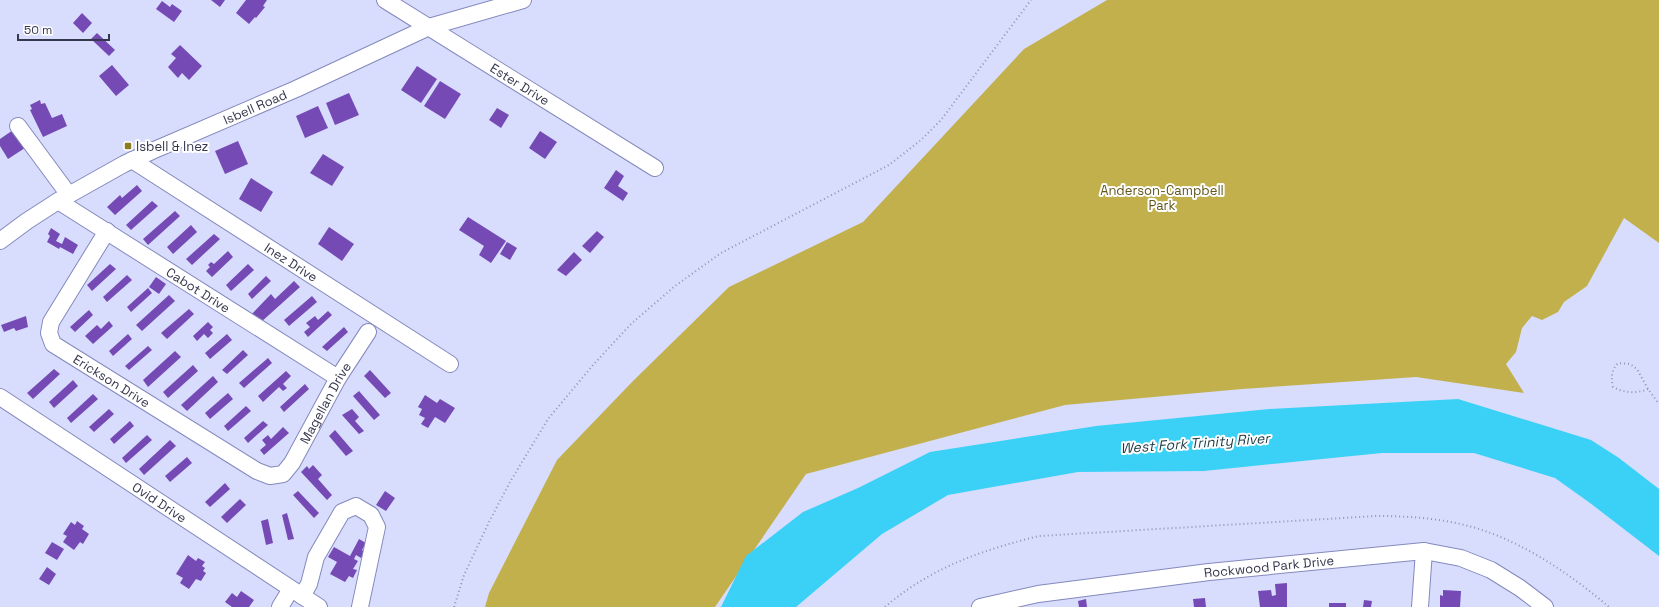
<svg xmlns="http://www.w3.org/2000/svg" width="1659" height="607" font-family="'Space Grotesk',sans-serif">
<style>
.green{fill:#c2b04c}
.water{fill:#3bd1f7}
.building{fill:#764ab5}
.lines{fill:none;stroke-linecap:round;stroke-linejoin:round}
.minor-casing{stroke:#8489bd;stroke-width:18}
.path{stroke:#9094b0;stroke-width:2;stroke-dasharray:1 3;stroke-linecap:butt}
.minor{stroke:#fff;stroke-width:16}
.poi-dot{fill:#8b7b21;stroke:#fff;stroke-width:1.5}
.labels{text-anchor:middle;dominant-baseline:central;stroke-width:4;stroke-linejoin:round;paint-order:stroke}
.street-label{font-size:13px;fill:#35374d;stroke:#fff}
.poi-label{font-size:13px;fill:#35374d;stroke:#fff;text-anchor:start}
.park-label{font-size:13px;fill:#62581e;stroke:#fff}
.water-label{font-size:14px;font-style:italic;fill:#1c3a43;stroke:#fff}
</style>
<rect width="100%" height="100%" fill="#d8ddfe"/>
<path class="green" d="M1107,0h552v243l-35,-25 -37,68 -23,16 -6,10 -16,8 -10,-4 -10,12 -6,24 -10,12 18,29 -108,-16 -174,12 -177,16 -259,69 -91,133h-230l4,-14 68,-133 76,-79 96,-94 134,-65 161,-173z"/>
<path class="water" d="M1458,399l133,41 28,18 40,31v67l-69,-53 -35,-25 -81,-25h-92l-178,18 -126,1 -130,23 -66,39 -86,73h-75l25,-51 57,-44 55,-24 72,-36 166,-26 173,-17z"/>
<g class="building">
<path d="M211,0h14l-5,7z"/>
<path d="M246,0h21l-4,6 2,1 -9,11 -1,-1 -6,7 -13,-11z"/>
<path d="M162,1l8,6 2,-3 10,7 -8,11 -18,-13z"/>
<path d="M82,13l10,10 -9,10 -10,-10z"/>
<path d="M97,33l18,17 -6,6 -18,-17z"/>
<path d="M180,45l22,21 -13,14 -7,-7 -4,5 -10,-11 8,-9 -5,-4z"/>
<path d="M112,65l17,20 -13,11 -17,-20z"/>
<path d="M417,66l20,13 -16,24 -20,-13z"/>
<path d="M440,81l21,13 -16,25 -21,-13z"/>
<path d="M349,93l10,22 -24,10 -9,-22z"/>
<path d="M40,100l1,4 4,-1 7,15 10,-4 5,12 -24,11 -13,-27 2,-1 -2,-4z"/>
<path d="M318,106l10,22 -23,10 -9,-22z"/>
<path d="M497,108l12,7 -8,13 -12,-8z"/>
<path d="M16,128l12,18 -20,13 -8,-13v-7z"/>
<path d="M540,131l17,11 -12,17 -16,-11z"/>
<path d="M238,141l10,23 -23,10 -10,-23z"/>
<path d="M323,154l21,13 -12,19 -22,-13z"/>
<path d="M616,170l8,6 -6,10 10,7 -5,8 -19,-13z"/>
<path d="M251,178l22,14 -12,20 -22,-13z"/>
<path d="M137,185l5,6 -27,24 -8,-8 13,-12 2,3z"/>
<path d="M152,201l6,5 -27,24 -5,-5z"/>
<path d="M175,211l5,5 -32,29 -5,-6z"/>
<path d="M468,217l38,24 -15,22 -12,-8 5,-9 -25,-16z"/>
<path d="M191,225l6,7 -24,22 -6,-7z"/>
<path d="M329,227l25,17 -12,17 -24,-17z"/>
<path d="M51,228l9,6 -4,7 6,3 3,-7 13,8 -5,9 -13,-7 -1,2 -12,-7 3,-6 -2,-2z"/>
<path d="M597,231l7,6 -14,16 -8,-7z"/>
<path d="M214,234l6,5 -28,26 -6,-6z"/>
<path d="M507,242l10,6 -7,12 -10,-6z"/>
<path d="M228,251l5,6 -21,20 -6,-6 4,-4 -2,-2 3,-3 3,2z"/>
<path d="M574,252l8,8 -16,16 -9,-6z"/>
<path d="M110,264l6,5 -24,22 -5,-6z"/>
<path d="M248,264l6,6 -23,21 -5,-6z"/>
<path d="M127,275l5,5 -25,22 -4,-5z"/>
<path d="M266,276l5,5 -19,18 -4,-5z"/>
<path d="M156,277l10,7 -7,10 -10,-7z"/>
<path d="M294,281l6,6 -40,36 -10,-7 21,-22 4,5z"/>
<path d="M148,288l4,5 -21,19 -4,-5z"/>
<path d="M169,295l6,6 -33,30 -6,-6z"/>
<path d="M312,296l5,6 -28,24 -5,-6z"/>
<path d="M189,309l5,5 -27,25 -6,-6z"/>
<path d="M89,310l4,5 -18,17 -5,-5z"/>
<path d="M328,311l4,4 -24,22 -4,-5 6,-5 -4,-4 9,-7 3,4z"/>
<path d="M26,316l2,11 -12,4 -2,-3 -10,4 -3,-7z"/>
<path d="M109,321l4,5 -20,18 -8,-8 12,-11 4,4z"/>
<path d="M208,322l5,5 -3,3 3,3 -5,5 -4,-4 -7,7 -4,-5z"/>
<path d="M344,327l4,5 -21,19 -5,-4z"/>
<path d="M128,334l4,5 -19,17 -4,-5z"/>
<path d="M227,334l5,6 -22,19 -5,-6z"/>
<path d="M148,346l4,4 -23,20 -4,-4z"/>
<path d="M243,350l5,5 -21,19 -5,-4z"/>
<path d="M175,351l6,6 -33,30 -5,-7z"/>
<path d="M268,358l4,5 -28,25 -5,-5z"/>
<path d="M193,365l5,6 -30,27 -5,-6z"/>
<path d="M54,369l6,5 -27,25 -6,-6z"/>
<path d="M370,370l21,23 -6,5 -21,-22z"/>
<path d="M286,371l5,5 -8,8 4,4 -4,3 -4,-4 -16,15 -5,-6z"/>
<path d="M213,376l5,6 -31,29 -6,-6z"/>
<path d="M73,380l5,6 -24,22 -5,-6z"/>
<path d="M305,384l4,5 -25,23 -4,-5z"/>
<path d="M359,391l21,24 -6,5 -21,-24z"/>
<path d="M228,393l5,6 -23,20 -5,-6z"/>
<path d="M93,394l5,5 -27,24 -4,-5z"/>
<path d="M425,395l12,8 3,-4 15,9 -10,15 -10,-6 -7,11 -7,-4 4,-6 -6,-3 3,-6 -4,-2z"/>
<path d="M246,406l5,5 -23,20 -4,-5z"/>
<path d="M109,409l5,5 -20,18 -5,-5z"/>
<path d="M352,409l7,8 -4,4 9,10 -5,3 -17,-19z"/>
<path d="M130,421l4,5 -20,18 -4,-5z"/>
<path d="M263,421l5,4 -20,18 -4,-5z"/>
<path d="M283,427l6,6 -25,22 -4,-5 6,-5 -4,-5 6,-5 3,4z"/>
<path d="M335,430l18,21 -7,5 -17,-20z"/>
<path d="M147,435l5,5 -26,23 -4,-5z"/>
<path d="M170,440l6,6 -32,29 -5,-6z"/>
<path d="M187,457l5,6 -22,19 -5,-6z"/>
<path d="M313,465l9,10 -4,4 14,16 -5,5 -26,-28 6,-6 2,3z"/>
<path d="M225,483l5,6 -20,18 -5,-5z"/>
<path d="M298,491l21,22 -5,5 -21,-23z"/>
<path d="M385,491l10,7 -9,13 -10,-6z"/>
<path d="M240,499l6,6 -19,18 -6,-6z"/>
<path d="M287,513l7,26 -6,1 -6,-25z"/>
<path d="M268,519l5,24 -7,2 -5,-24z"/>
<path d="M77,521l7,5 -2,3 7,5 -6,10 -3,-2 -6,8 -11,-8 4,-6 -4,-2 8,-12 4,3z"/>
<path d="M359,539l7,4 -4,7 3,2 -4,6 -5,-3 -2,4 4,2 -5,8 4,1 -4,8 -4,-2 -4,6 -15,-8 7,-12 -9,-5 6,-10 16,9z"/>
<path d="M52,542l12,7 -7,11 -12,-7z"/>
<path d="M188,555l8,6 2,-3 7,4 -3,4 3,2 -2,3 3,2 -5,8 -5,-2 -7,10 -9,-6 3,-5 -7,-4z"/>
<path d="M47,567l9,7 -7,11 -10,-6z"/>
<path d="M1287,583v24h-27l-2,-16 13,-1 1,6 4,-1 -1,-11z"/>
<path d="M1443,590l18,1 -1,16h-20v-12l3,1z"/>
<path d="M241,591l13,9 -5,7h-17l-7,-5 7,-9 5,4z"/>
<path d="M1205,598l1,9h-12l-1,-8z"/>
<path d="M1086,599l1,8h-8l-1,-6z"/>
<path d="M1364,600l8,1 -1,6h-8z"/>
<rect x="1329" y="603" width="17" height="4"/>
</g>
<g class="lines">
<g class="minor-casing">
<g id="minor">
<path id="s1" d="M385,0l270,168"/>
<path d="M18,126l51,69"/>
<path id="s2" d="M132,160l318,204"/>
<path id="s3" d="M58,201l280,177"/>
<path id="s4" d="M107,231l-56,91 -2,11 4,11 204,127 13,5 13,-2 9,-11 46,-85 30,-46"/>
<path id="s5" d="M0,241l27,-20 31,-20 66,-37 28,-13 144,-62 133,-62 94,-27"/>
<path id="s6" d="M0,397l319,210"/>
<path d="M302,596l7,-12 7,-27 26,-45 14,-6 15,9 6,12 -17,80"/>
<path d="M280,607l11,-18"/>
<path id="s7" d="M980,607l58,-13 171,-22 215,-21 37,7 30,12 29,18 25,19"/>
<path d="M1420,607l4,-56"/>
</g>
</g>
<g class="path">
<path d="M1648,389c-12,5 -24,4 -35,-2 -2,-10 -2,-16 5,-24l12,1 7,5 11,20 11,15"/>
<path d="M454,607l10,-32 25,-53 21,-40 38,-63 45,-54 38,-41 44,-38 46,-33 168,-88 32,-25 20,-20 90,-120"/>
<path d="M885,607c45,-39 97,-57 154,-71l338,-20c36,0 73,3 108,15 44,15 89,46 124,76"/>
</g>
<use href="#minor" class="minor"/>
</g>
<rect class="poi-dot" x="124" y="142" width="8" height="8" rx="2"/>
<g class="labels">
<g class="street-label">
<text stroke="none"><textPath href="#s1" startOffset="159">Ester Drive</textPath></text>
<text stroke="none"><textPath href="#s5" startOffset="289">Isbell Road</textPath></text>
<text stroke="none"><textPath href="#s2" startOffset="189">Inez Drive</textPath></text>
<text stroke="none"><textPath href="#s3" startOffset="166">Cabot Drive</textPath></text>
<text stroke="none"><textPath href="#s4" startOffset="199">Erickson Drive</textPath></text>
<text stroke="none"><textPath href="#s4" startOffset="480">Magellan Drive</textPath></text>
<text stroke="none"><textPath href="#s6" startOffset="191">Ovid Drive</textPath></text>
<text stroke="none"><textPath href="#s7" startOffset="292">Rockwood Park Drive</textPath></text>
</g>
<g class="poi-label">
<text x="136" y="146">Isbell &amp; Inez</text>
</g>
<g class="park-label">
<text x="1162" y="190">Anderson-Campbell<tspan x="1162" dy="15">Park</tspan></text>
</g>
<g class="water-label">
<text transform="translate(1195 443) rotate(-4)">West Fork Trinity River</text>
</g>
</g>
<path d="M18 34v6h91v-6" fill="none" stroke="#35374d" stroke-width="2"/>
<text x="24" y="34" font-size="12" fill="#35374d" stroke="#ffffff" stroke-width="3" paint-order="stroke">50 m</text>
</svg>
